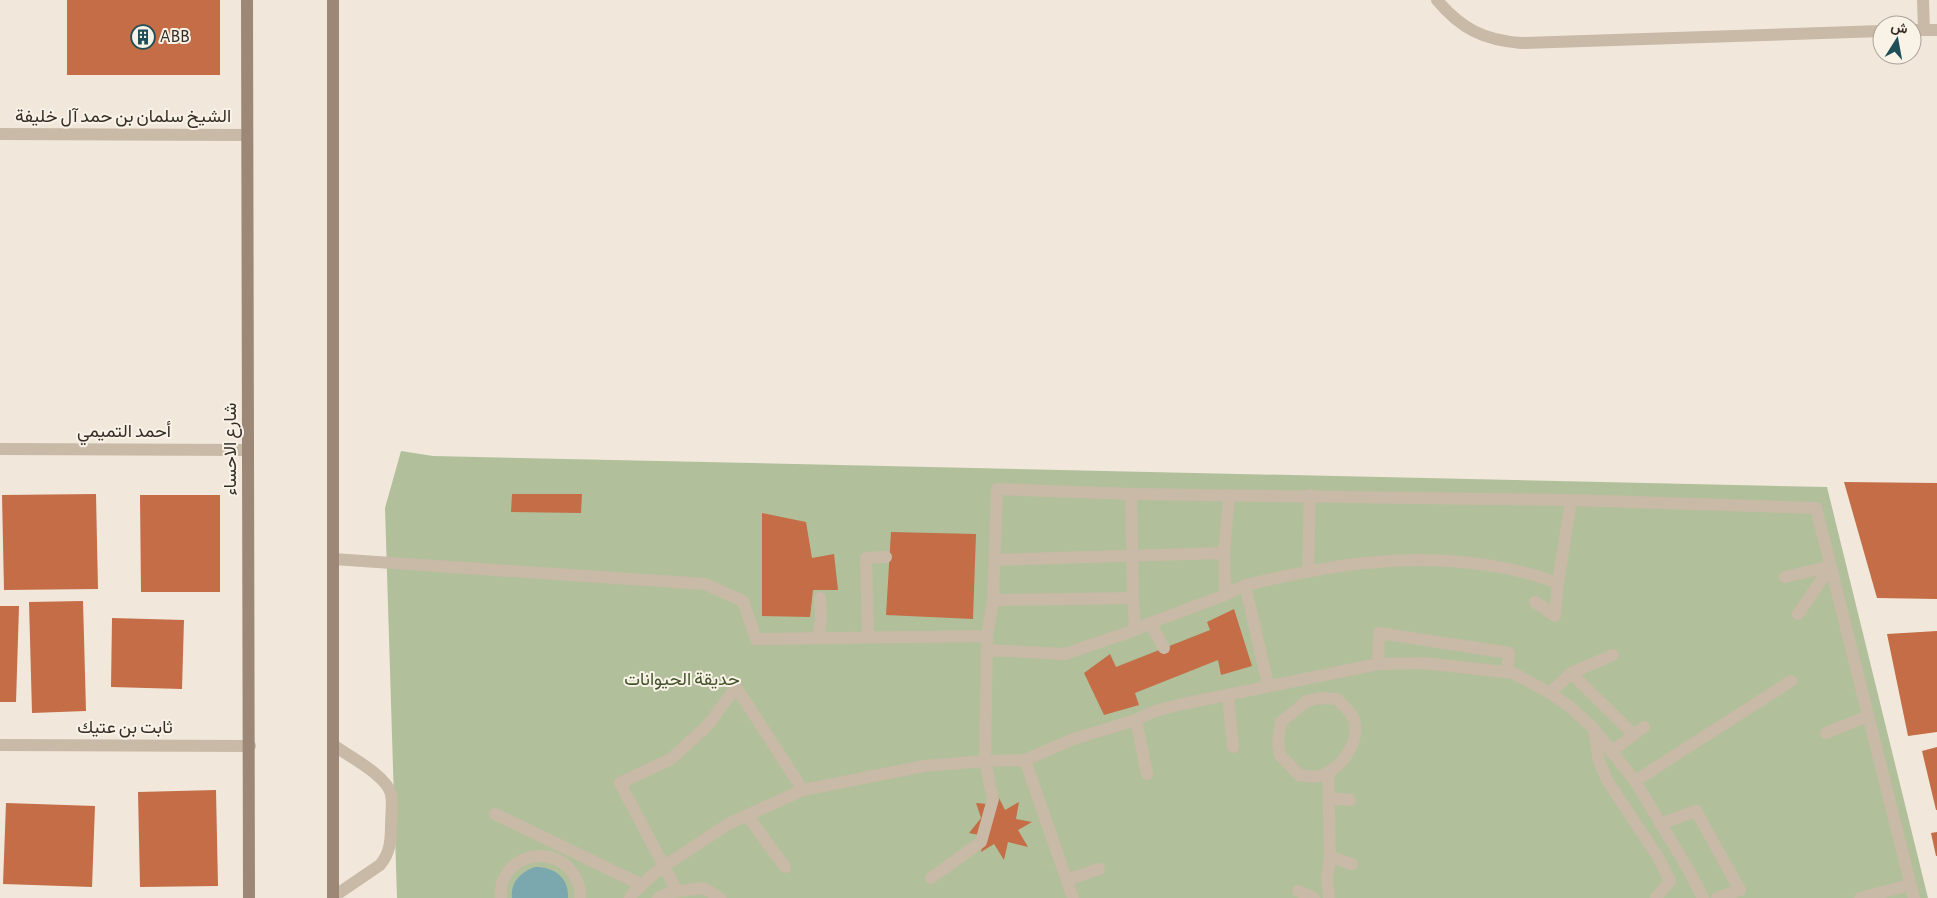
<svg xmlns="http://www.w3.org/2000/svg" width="1937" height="898" font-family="'Alegreya Sans',Vazirmatn,sans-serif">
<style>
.green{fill:#b1c09b}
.water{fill:#7aa8ae}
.building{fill:#c46d46}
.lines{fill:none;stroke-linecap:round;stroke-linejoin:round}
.service{stroke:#c9b9a7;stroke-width:12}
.minor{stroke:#c9b9a7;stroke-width:12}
.secondary{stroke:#9d8878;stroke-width:12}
.labels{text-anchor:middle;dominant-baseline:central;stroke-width:4;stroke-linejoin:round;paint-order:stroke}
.poi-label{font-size:18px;fill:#352d27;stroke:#f9f2e7;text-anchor:start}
.street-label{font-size:18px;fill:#352d27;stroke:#f9f2e7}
.park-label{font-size:18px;fill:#42532b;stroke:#f9f2e7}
</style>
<rect width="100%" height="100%" fill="#f1e8db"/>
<path class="green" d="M401,451l32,5 1394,31 101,411h-1531l-12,-390z"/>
<path class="water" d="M535,867c19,0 34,10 33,31h-56c-2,-16 9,-26 23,-31z"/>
<g class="building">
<rect x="67" y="0" width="153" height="75"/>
<path d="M1844,482l93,1v116l-60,-1z"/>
<path d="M96,494l2,95 -94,1 -2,-95z"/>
<path d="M512,494h70l-1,19 -70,-1z"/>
<path d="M140,495h80v97h-79z"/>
<path d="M762,513l44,9 6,36 22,-4 4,36h-25l-3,27 -48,-1z"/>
<path d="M891,532l85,2 -3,85 -87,-4z"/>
<path d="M83,601l3,110 -54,2 -3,-111z"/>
<path d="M0,606h19l-3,96h-16z"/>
<path d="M1234,609l18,57 -31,9 -3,-15 -83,33 4,12 -35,10 -20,-42 26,-19 6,13 94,-37 -3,-8z"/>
<path d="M112,618l72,2 -2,69 -71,-2z"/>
<path d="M1937,631v101l-29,4 -21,-102z"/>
<path d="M1937,747v63h-1l-14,-59z"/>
<path d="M216,790l2,96 -78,1 -2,-95z"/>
<path d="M995,790l10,20 14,-8 -3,17 16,3 -14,8 10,17 -20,-5 -4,18 -10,-16 -13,8 3,-16 -15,-3 12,-15 -5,-15 12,1z"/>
<path d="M6,803l89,3 -3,81 -89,-3z"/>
<path d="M1937,832v24h-1l-5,-23z"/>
</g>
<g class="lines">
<g class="service">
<path d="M1437,0c24,29 47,40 84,43l361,-12"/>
<path d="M1923,0l1,30"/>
<path d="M1912,30h25"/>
<path d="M1131,494l2,104 2,32"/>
<path d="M333,559l372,25 38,17 13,38 231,-3 -2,125 8,38 -12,43 -50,36"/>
<path d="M995,560l229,-7"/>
<path d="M1308,571l2,-76"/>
<path d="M1785,577l46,-11"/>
<path d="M1558,583l13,-83"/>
<path d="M1245,585c40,-9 80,-18 121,-22 61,-7 134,-2 192,20l-3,33 -20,-14"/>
<path d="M1225,595l-1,-42 5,-58"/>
<path d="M993,600l140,-2"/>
<path d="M1798,614l33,-48"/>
<path d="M1150,623l14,25"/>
<path d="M987,636l6,-36 4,-111 134,5 440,6 245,8 98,390"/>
<path d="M818,637l3,-18 -1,-21"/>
<path d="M868,637l-2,-79 20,-1"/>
<path d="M988,650l77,4 70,-24 15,-7 75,-28 20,-10 23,100"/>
<path d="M1378,664l1,-31 130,20 -2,19"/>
<path d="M1571,673l63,62"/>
<path d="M1550,693l21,-20 42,-18"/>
<path d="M1228,696l5,51"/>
<path d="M1320,698l17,1c4,5 13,12 16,18 10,22 -12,54 -34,59 -6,2 -14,-1 -20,-1l-19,-20 -2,-13 3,-20 26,-21z"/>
<path d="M1136,720l11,54"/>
<path d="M1594,731l5,30 8,19 51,77 12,24 -14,17"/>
<path d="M1826,733l42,-17"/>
<path d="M333,745c16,11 54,31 58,49 2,10 0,21 0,31 0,16 -1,28 -11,40l-47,32"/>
<path d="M1611,752l33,-25"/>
<path d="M1025,760l48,138"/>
<path d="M1328,772l2,85 -3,21 2,20"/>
<path d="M1635,781l156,-100"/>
<path d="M1329,798l21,2"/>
<path d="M495,814l147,71"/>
<path d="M747,815l38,52"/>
<path d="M1660,824l36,-13 44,79 -23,8"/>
<path d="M1330,857l22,7"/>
<path d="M1067,880l32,-11"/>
<path d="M677,891l-57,-108 51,-24 37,-34 28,-38 67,103"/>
<path d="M1298,891l16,7"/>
<path d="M501,898c-4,-40 48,-57 71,-26 6,8 9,16 8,26"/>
<path d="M630,898l4,-6 23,-21 71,-47 75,-34 121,-24 61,-5 40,-1 48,-21 63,-19 16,-8 26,-7 200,-41 46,-1 89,10 37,20 19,13 24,22 42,53 53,88 15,29"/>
<path d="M658,898l13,-6 33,-4 16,10"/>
<path d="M1860,898l50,-13"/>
</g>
<g class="minor">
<path d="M0,134l246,1"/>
<path d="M0,449l248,1"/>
<path d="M0,745l250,1"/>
</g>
<g class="secondary">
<path d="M247,0l2,898"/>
<path d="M333,0v898"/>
</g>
</g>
<defs>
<g id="building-ring" transform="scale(1.25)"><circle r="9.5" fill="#f9f2e7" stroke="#1e4e56" stroke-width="1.5"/><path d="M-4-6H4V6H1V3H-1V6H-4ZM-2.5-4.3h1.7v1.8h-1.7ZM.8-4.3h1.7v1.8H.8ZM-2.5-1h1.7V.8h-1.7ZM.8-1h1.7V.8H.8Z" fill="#1e4e56"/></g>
</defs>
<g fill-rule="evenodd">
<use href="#building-ring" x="143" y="37"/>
</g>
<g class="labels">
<g class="poi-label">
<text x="160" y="37">ABB</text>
</g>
<g class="street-label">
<text x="123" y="117">الشيخ سلمان بن حمد آل خليفة</text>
<text x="124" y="432">أحمد التميمي</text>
<text transform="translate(231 449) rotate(-90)">شارع الاحساء</text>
<text x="125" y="728">ثابت بن عتيك</text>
</g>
<g class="park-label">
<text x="682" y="680">حديقة الحيوانات</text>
</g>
</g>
<g transform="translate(1897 40) rotate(11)"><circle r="24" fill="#f9f2e7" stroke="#aba39a"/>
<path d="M0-4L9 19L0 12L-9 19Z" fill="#1e4e56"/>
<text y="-8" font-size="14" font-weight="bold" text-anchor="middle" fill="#352d27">ش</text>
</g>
</svg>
